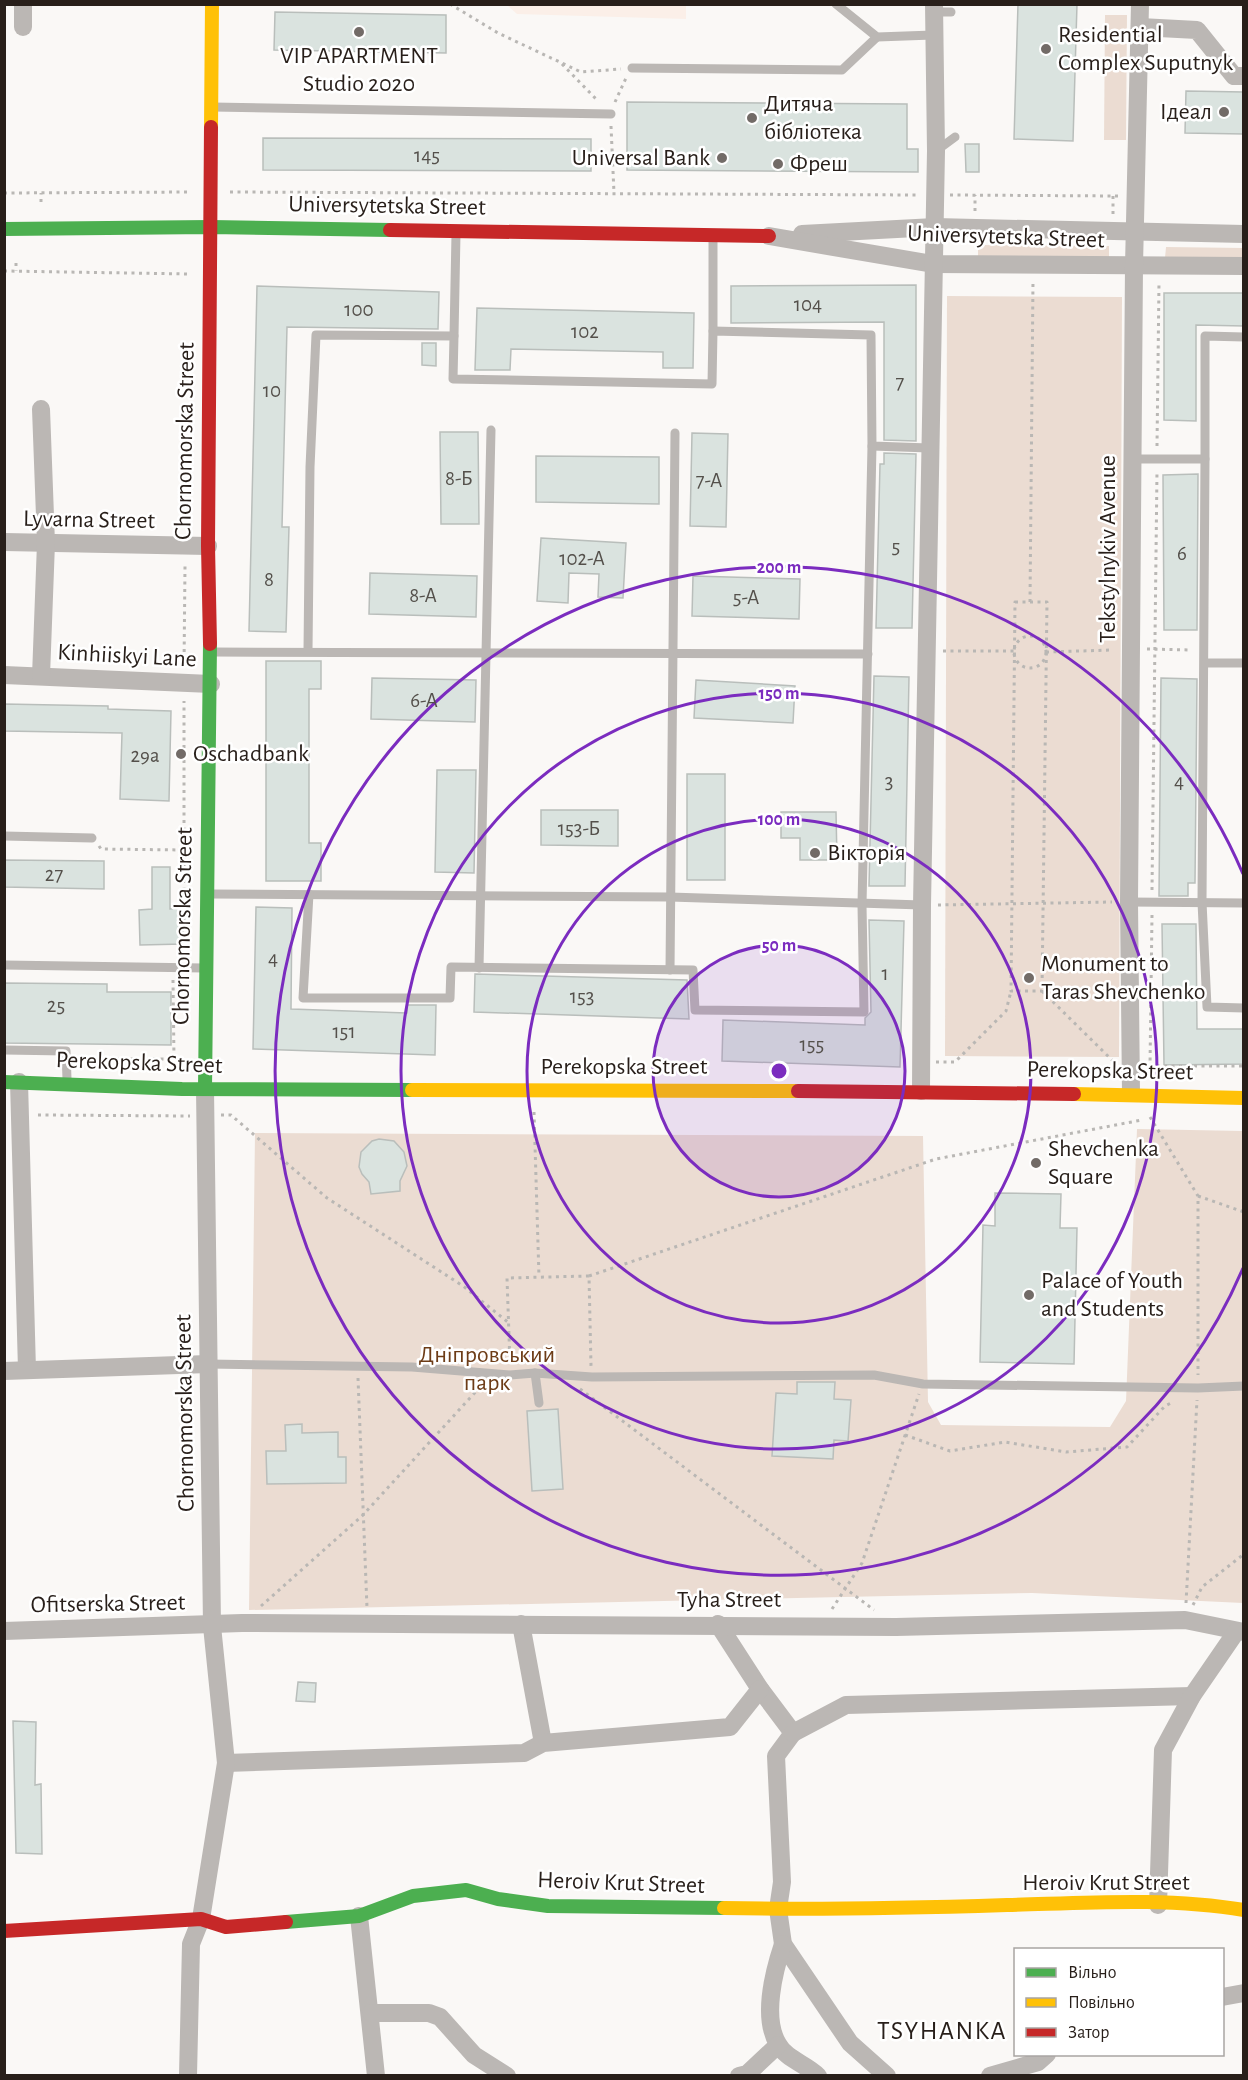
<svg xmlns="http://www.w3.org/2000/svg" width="1248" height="2080" font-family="'Alegreya Sans',sans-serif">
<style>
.built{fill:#fbefe8}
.green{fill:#ebdcd2}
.building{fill:#dae3df;stroke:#b9bebb;stroke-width:1.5}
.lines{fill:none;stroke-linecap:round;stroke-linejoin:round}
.path{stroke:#b9b7b4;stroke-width:3;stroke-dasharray:3 4.5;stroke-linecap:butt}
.lane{stroke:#bbb7b4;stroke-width:9}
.street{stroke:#bbb7b4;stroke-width:18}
.fast{stroke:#4caf50;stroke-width:14}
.slow{stroke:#ffc107;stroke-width:14}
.jam{stroke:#c62828;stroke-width:14}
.ring{fill:none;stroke:#7b2cbf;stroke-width:3}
.poi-dot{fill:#726b67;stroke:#fff;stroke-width:2}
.labels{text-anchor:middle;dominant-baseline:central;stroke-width:5;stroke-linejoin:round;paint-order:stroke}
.number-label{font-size:21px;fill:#54504b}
.poi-label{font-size:24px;fill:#281f1a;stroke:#fff;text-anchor:start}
.street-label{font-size:24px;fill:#281f1a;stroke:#fff}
.park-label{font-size:24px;fill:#6d3c17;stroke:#fff}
.neighbourhood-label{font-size:26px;letter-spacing:1.5px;fill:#281f1a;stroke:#fff}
.centre{fill:#7b2cbf;stroke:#fff;stroke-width:3}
.ring-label{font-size:18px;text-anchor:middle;font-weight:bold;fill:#7b2cbf;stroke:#fff;stroke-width:5;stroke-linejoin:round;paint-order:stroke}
</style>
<rect width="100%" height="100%" fill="#faf8f6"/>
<path class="built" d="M507,5h179v14l-169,-5z"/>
<g class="green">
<path d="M1105,15h22l-1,125h-22z"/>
<path d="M978,245l131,1v11h-131z"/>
<path d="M1166,247l77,1v11l-78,-1z"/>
<path d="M947,296l175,1 -3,760 -174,-1z"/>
<path d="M1137,1129l106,2v472l-211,-10 -783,17 6,-477 668,3 5,266 13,23 169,2 16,-26z"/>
</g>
<g class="building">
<path d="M1018,4h59l-4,137 -59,-2z"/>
<path d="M275,12l171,3v38l-172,-3z"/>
<path d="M1186,91l58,1v42l-59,-1z"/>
<path d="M627,102l280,2v45h11v23l-291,-2z"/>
<path d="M263,138l328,1v32l-328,-1z"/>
<path d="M965,144h14v28h-13z"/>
<path d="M916,285v156l-32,-1v-118l-153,1v-37z"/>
<path d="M257,286l182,6 -1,37 -151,-2 -5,200h7l-3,105 -37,-1z"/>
<path d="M1164,293h80v33l-48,-1v96l-32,-1z"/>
<path d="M477,308l217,5 -1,55h-30v-16l-152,-3 -1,21h-35z"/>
<path d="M422,343h14v23l-14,-1z"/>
<path d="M440,432h38l1,92h-38z"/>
<path d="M692,433l36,1 -2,93 -36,-1z"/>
<path d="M884,453l32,1 -4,174h-36l4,-164h4z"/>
<path d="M536,456l123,1v47l-123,-2z"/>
<path d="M1198,474l-1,156h-33l-1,-155z"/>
<path d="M541,538l85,5 -3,55 -25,-1 1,-23 -30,-1 -1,30 -31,-2z"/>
<path d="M370,573l107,3 -1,41 -107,-3z"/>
<path d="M693,576l107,3 -1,40 -107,-3z"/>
<path d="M266,661h55v28h-12v154h12v38h-55z"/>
<path d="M874,676l35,1 -4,209h-36z"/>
<path d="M372,678l104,2 -1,42 -104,-3z"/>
<path d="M1161,678l36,1 -2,204h-7v13h-29z"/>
<path d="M696,680l99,6 -2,37 -99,-5z"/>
<path d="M4,704l104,2v3l63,2 -2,90 -49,-2 2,-66 -118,-2z"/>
<path d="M437,770h39l-2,103 -39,-1z"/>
<rect x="687" y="774" width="38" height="106"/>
<path d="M541,810h77v36l-77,-1z"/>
<path d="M781,812h55l1,48h-37v-22h-19z"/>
<path d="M4,860l100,1v28l-100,-2z"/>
<path d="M152,867h18v42l12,-1 1,36 -43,1 -1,-35 13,-1z"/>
<path d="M256,907l36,1 -1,101 116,4v-8h29l-1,50 -182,-6z"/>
<path d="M869,920l35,1 -4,146 -178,-6 1,-41 142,5v-7l6,-6z"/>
<path d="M1162,924h34l1,105h47v35l-80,1z"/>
<path d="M475,974l212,6 2,39 -215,-7z"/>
<path d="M4,983l103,1v8h64v53l-167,-2z"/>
<path d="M379,1139l15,2 10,11 3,14 -7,15v10l-29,3 -2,-12 -7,-8 -3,-7 2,-15 11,-11z"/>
<path d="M995,1193l66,1 -1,34h17l-3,136 -94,-2 3,-137 12,1z"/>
<path d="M797,1382h38l-1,17 17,1 -3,41 -14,-1 -1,19 -61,-3 4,-63 21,1z"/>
<path d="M558,1409l5,80 -31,2 -5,-80z"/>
<path d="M302,1424v9l36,-1v25h8v26l-79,1 -1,-33h20l-1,-26z"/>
<path d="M298,1682l18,1 -1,19 -19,-1z"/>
<path d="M13,1721l23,1 -1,63 6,-1 1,70 -26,-1z"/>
</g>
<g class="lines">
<g class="path">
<path d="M450,4l48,29 83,39 40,-3"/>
<path d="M562,64l35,36"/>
<path d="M615,102l11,-24"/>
<path d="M611,126l3,67"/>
<path d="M230,192l690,3"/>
<path d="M4,193l187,-1"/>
<path d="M950,195l168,1"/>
<path d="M1113,196v19"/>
<path d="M41,202v-9"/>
<path d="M975,211v-16"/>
<path d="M16,263v8"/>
<path d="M4,271l185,3"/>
<path d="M1157,446l2,-164"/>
<path d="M1015,602h32l-5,389h-31z"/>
<path d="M1030,602l3,-322"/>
<circle cx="1030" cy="652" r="16"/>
<path d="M1147,649l44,1"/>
<path d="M943,651h71"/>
<path d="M1046,652l67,-2"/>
<path d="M184,667l1,-101"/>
<path d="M99,846l2,3 82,1"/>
<path d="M1152,890l5,-419"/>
<path d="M938,905l174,-3"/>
<path d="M1152,915l-2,151h94"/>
<path d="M184,928v-227"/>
<path d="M173,980l1,79 7,8"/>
<path d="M1042,991l73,72"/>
<path d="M78,1059h96"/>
<path d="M936,1062h19l51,-51 5,-20"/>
<path d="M534,1112l5,165"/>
<path d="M38,1115l152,1"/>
<path d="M221,1115h10l96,83 136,88 46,37"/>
<path d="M1150,1117l48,79v179"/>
<path d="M1198,1196l46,16"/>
<path d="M589,1276l347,-117 206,-39"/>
<path d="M510,1364l-3,-86 82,-2 2,90"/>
<path d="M358,1378l9,230"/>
<path d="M580,1389l294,221"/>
<path d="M905,1435l45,16 55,-9 61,10 61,-5 38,-41 8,-4"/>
<path d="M1186,1603l11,-203"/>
<path d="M1193,1605l9,-18 42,-33"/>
<path d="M261,1606l101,-90 119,-130"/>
<path d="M832,1609l30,-46 57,-169"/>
</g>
<g class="lane">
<path d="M836,4l41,33 56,-2"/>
<path d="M934,12h17"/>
<path d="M632,68l210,2 35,-33"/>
<path d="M213,107l398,7"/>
<path d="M936,151l19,-14"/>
<path d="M713,237v94"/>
<path d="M454,336l2,-102"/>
<path d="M1132,459h73l-3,443 5,105 37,1"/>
<path d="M1205,459v-123l39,1"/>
<path d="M308,651l2,-184 6,-132 138,1 -1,43 259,5 1,-53 158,4 1,111 57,2"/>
<path d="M213,652l655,2"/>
<path d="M1206,663h38"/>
<path d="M4,836l88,2"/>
<path d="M210,894l460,3 252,8"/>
<path d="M309,894l-6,104h147l1,-31 242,3 2,40 169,2 -2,-107 10,-459"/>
<path d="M1129,902l115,1"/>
<path d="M4,965l199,3"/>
<path d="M479,968l12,-538"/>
<path d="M670,970l5,-537"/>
<path d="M4,1050l62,1 1,28"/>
<path d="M208,1364l204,3 98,8 25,-2 57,4 282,-2 49,9 275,4 46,-2"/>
<path d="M535,1373l4,30"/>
</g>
<g class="street">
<path d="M23,27v-23"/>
<path d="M1140,27l57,3 37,46h10"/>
<path d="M802,234l133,-7 309,7"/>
<path d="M769,236l164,28 311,2"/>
<path d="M4,542l204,4"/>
<path d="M4,675l207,9"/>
<path d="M41,676l5,-133 -5,-134"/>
<path d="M19,1082l8,288"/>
<path d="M921,1091l1,-186 14,-754 -2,-147"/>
<path d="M1131,1093l-2,-191 5,-636 6,-262"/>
<path d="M4,1371l204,-7"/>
<path d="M521,1624l22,119"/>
<path d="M718,1624l42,65 33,44 -17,23 6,126 -4,27 5,35 67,99 37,33"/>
<path d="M4,1631l238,-8 654,4 289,-7 59,12"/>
<path d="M793,1733l53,-28 346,-9"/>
<path d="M226,1763l298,-10 19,-10 187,-16 30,-38"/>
<path d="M1158,1905l5,-155 29,-54 44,-64"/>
<path d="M359,1916l17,160"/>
<path d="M783,1944c-9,27 -21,74 -5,100 8,15 28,20 40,32"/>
<path d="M1222,1997l22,-4"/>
<path d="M371,2013h58l11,4 34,38 33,21"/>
<path d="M188,2076l3,-132 10,-25 25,-156 -14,-137 -7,-537"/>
<path d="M739,2076l8,-2 31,-29"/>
<path d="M990,2076l48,-14 9,-8"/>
</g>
<g class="fast">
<path d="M4,229l207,-2 179,3"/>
<path d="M4,1082l178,7 230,1"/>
<path d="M205,1089l5,-445"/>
<path d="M286,1922l73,-6 54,-20 53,-6 32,9 50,7 176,2"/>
</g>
<g class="slow">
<path d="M211,127l1,-123"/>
<path d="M412,1090l386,1"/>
<path d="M1074,1094l170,4"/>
<path d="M724,1908c95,2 189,0 283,-3 78,-2 160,-8 237,5"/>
</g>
<g class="jam">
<path d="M390,230l379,6"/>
<path d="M210,644l-2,-98 3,-419"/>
<path d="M798,1091l276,3"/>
<path d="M4,1931l197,-12 25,8 60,-5"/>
</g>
</g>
<circle cx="779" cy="1071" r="126" fill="#7b2cbf" fill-opacity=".12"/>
<g class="ring">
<circle cx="779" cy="1071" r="126"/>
<circle cx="779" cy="1071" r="252"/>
<circle cx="779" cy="1071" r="378"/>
<path d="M1243 1268A504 504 0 1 1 1243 874"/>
</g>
<g class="poi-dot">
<circle cx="359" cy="32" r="6"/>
<circle cx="1046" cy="49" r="6"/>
<circle cx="1224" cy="112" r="6"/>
<circle cx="752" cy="118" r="6"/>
<circle cx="722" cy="158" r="6"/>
<circle cx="778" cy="164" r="6"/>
<circle cx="181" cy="754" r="6"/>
<circle cx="815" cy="853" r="6"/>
<circle cx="1029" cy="978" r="6"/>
<circle cx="1036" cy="1163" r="6"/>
<circle cx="1029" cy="1295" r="6"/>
</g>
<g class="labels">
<g class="number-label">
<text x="427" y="155">145</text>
<text x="808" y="304">104</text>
<text x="359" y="309">100</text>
<text x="585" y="331">102</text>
<text x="900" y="382">7</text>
<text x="272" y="390">10</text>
<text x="459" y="478">8-Б</text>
<text x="709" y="480">7-А</text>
<text x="896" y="546">5</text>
<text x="1182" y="553">6</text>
<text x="582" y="558">102-А</text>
<text x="269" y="579">8</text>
<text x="423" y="595">8-А</text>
<text x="746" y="597">5-А</text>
<text x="424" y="700">6-А</text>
<text x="145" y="755">29а</text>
<text x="889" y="781">3</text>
<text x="1179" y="781">4</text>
<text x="579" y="828">153-Б</text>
<text x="54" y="874">27</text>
<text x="273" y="958">4</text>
<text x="885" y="973">1</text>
<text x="582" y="996">153</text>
<text x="56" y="1005">25</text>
<text x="344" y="1031">151</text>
<text x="812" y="1044">155</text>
</g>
<g class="poi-label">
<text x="1058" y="35">Residential<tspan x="1058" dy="28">Complex Suputnyk</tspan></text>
<text x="359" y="56" text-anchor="middle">VIP APARTMENT<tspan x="359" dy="28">Studio 2020</tspan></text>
<text x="764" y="104">Дитяча<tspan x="764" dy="28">бібліотека</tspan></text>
<text x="1212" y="112" text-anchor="end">Ідеал</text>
<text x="710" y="158" text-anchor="end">Universal Bank</text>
<text x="790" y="164">Фреш</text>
<text x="193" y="754">Oschadbank</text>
<text x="827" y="853">Вікторія</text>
<text x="1041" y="964">Monument to<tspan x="1041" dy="28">Taras Shevchenko</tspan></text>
<text x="1048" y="1149">Shevchenka<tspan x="1048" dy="28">Square</tspan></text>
<text x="1041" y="1281">Palace of Youth<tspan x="1041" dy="28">and Students</tspan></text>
</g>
<g class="street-label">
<text transform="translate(387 206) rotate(1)">Universytetska Street</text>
<text transform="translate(1006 237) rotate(2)">Universytetska Street</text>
<text transform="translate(185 441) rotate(-89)">Chornomorska Street</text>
<text transform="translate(89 520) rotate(1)">Lyvarna Street</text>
<text transform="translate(1108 549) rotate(-90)">Tekstylnykiv Avenue</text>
<text transform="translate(127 656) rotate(3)">Kinhiiskyi Lane</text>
<text transform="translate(183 926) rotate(-89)">Chornomorska Street</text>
<text transform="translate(139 1063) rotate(2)">Perekopska Street</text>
<text x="624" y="1067">Perekopska Street</text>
<text transform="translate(1110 1071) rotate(1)">Perekopska Street</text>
<text transform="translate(185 1413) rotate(-91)">Chornomorska Street</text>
<text x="729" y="1600">Tyha Street</text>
<text transform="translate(108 1604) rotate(-1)">Ofitserska Street</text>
<text transform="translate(621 1883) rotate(2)">Heroiv Krut Street</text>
<text x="1106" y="1883">Heroiv Krut Street</text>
</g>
<g class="park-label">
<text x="487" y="1355">Дніпровський<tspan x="487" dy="28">парк</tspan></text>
</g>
<g class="neighbourhood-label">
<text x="942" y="2031">TSYHANKA</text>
</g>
</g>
<circle cx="779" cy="1071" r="9" class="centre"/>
<g class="ring-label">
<text x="779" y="573">200 m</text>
<text x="779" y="699">150 m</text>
<text x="779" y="825">100 m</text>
<text x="779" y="951">50 m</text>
</g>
<rect width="1248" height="2080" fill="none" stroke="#281f1a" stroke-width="12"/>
<rect x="1014" y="1948" width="210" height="108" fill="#ffffff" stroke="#a9a5a3" stroke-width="1.5"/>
<rect x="1026" y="1968" width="30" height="9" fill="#4caf50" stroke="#a9a5a3" stroke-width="1.5"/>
<text x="1068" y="1978" font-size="18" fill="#281f1a">Вільно</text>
<rect x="1026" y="1998" width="30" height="9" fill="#ffc107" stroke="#a9a5a3" stroke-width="1.5"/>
<text x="1068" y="2008" font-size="18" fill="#281f1a">Повільно</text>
<rect x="1026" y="2028" width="30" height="9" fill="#c62828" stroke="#a9a5a3" stroke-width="1.5"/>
<text x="1068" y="2038" font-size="18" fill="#281f1a">Затор</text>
</svg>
